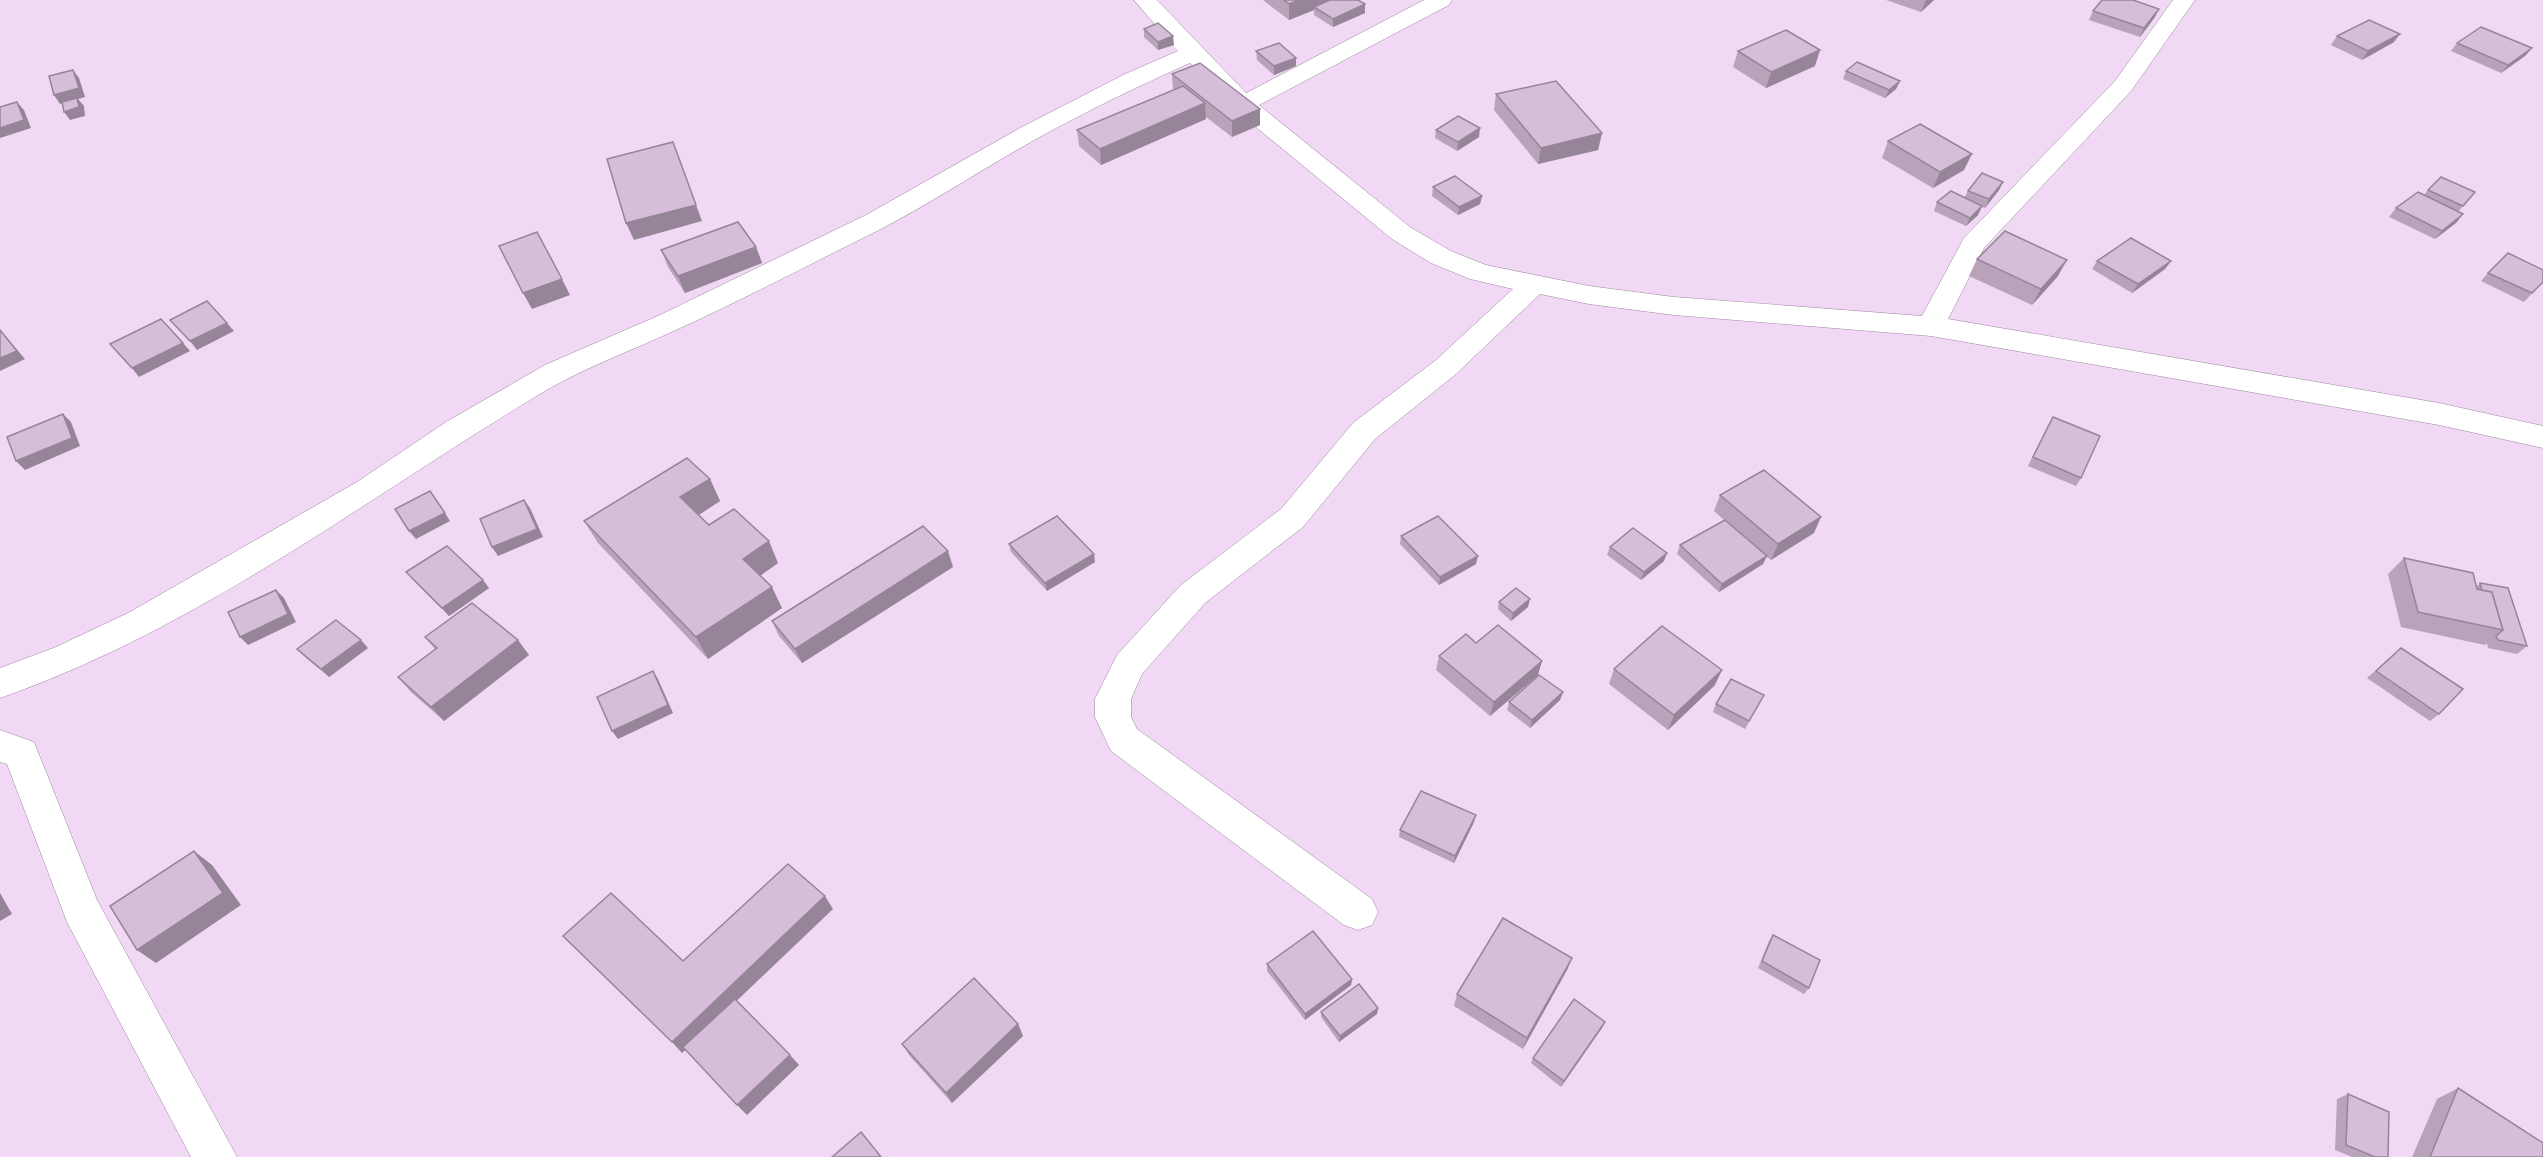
<svg xmlns="http://www.w3.org/2000/svg" width="2543" height="1157" font-family="'Alegreya Sans',sans-serif">
<style>
.lines{fill:none;stroke-linecap:round;stroke-linejoin:round}
.minor-casing{stroke:#9d86a0;stroke-width:1}
.minor{fill:#fff;fill-rule:evenodd}
.wall{fill:#b8a3bb}
.shaded-wall{fill:#968599}
.building{fill:#d6beda;stroke:#968599;stroke-width:1.5}
</style>
<rect width="100%" height="100%" fill="#f1d8f4"/>
<g class="lines">
<g class="minor-casing">
<g id="minor">
<path d="M1134,0h23l89,93 178,-93h28l-3,5 -190,100 151,122 41,24 35,14 103,21 85,11 248,19 42,-78 151,-157 58,-81h22l-64,91 -147,157 -36,71 491,84 104,23v22l-104,-23 -508,-89 -257,-21 -85,-11 -49,-10 -84,80 -81,65 -72,88 -98,76 -63,71 -11,25v18l6,12 235,170 6,13 -6,13 -14,5 -14,-5 -233,-174 -16,-34v-18l22,-44 64,-70 100,-76 72,-86 83,-63 77,-71 -43,-10 -39,-16 -39,-24 -158,-130 -44,-46c-52,23 -103,48 -152,75 -54,30 -105,64 -159,92 -67,33 -133,68 -201,99 -45,21 -92,38 -135,63 -178,107 -345,237 -543,306v-30l56,-21 74,-35 227,-130 89,-60 99,-57 115,-50 206,-100 154,-87 105,-54 53,-23z"/>
<path d="M0,730l34,12 63,158 140,257h-46l-124,-235 -60,-158 -7,-2z"/>
</g>
</g>
<use href="#minor" class="minor"/>
</g>
<g class="wall">
<path d="M1263,0h95l7,13 -32,14 -19,-12v-5l-25,10z"/>
<path d="M1886,0h48l-13,12z"/>
<path d="M2093,11l62,6 -15,20 -51,-17z"/>
<path d="M1144,29l30,16 -16,5 -14,-13z"/>
<path d="M2337,36l57,6 -32,18 -31,-15z"/>
<path d="M2457,43l75,5 -7,8 -24,17 -50,-22z"/>
<path d="M1256,51l40,15 -22,9 -17,-15z"/>
<path d="M1738,51l77,15 -49,22 -33,-21z"/>
<path d="M1846,71l54,10 -4,8 -11,9 -42,-19z"/>
<path d="M1172,74l88,35v16l-28,12 -26,-20v2l-105,46 -22,-19 -2,-16 96,-40z"/>
<path d="M1496,94l106,39 -4,17 -60,14 -44,-54z"/>
<path d="M1436,130l43,7 -22,14 -22,-13z"/>
<path d="M1888,141l76,29 -31,18 -51,-30z"/>
<path d="M2003,182l-4,8 -14,18 -3,-1 -4,8 -12,11 -32,-15 3,-9 27,-4 4,-7z"/>
<path d="M1433,187l49,9 -2,8 -22,11 -26,-19z"/>
<path d="M2428,190l47,2 -17,20 5,2 -7,9 -21,16 -46,-22 7,-9 28,-13z"/>
<path d="M756,247l6,16 -77,30 -17,-26 -7,-17z"/>
<path d="M1977,259l81,17 -26,29 -63,-29z"/>
<path d="M2097,261h74l-6,8 -33,24 -40,-24z"/>
<path d="M2488,273l55,9 -19,20 -43,-21z"/>
<path d="M2053,417l28,61 -5,8 -48,-20 20,-41z"/>
<path d="M710,479l10,22 -21,14 10,10 69,38 -18,13 22,32 -74,51 -110,-116 -14,-22z"/>
<path d="M1720,495l94,38 -43,27 -5,-4 -3,8 -44,28 -42,-38 3,-9 44,-25 -10,-9z"/>
<path d="M1401,536l75,28 -37,21 -39,-41z"/>
<path d="M1009,544l86,18 -48,29 -36,-39z"/>
<path d="M1610,547l54,14 -23,19 -34,-25z"/>
<path d="M2404,558l73,28 3,-3 47,63 -10,8 -29,-6 -1,-5 -2,2 -84,-18 -13,-53z"/>
<path d="M953,567l-151,96 -23,-27 -7,-15z"/>
<path d="M406,572l83,16 -40,28 -36,-36z"/>
<path d="M1499,602l29,5 -17,14 -13,-12z"/>
<path d="M425,637l104,18 -85,66 -33,-29 -13,-15 37,-28z"/>
<path d="M1476,643l62,32 -48,41 -54,-46 3,-14z"/>
<path d="M368,648l-39,29 -24,-20 -8,-8z"/>
<path d="M2401,648l38,66 -9,7 -63,-43z"/>
<path d="M1614,669l101,16 -47,45 -59,-46z"/>
<path d="M1563,692l-3,8 -30,28 -23,-18 2,-8z"/>
<path d="M1760,703l-15,26 -32,-17 3,-8z"/>
<path d="M1474,822l-20,41 -55,-26 1,-7z"/>
<path d="M1773,935l36,53 -5,6 -46,-26 11,-27z"/>
<path d="M1572,958l-5,12 -44,79 -69,-43 3,-12z"/>
<path d="M1267,964l85,15 -1,6 -46,35 -38,-49z"/>
<path d="M1378,1008l-1,6 -38,28 -18,-25v-5z"/>
<path d="M1605,1022l-44,65 -30,-24 2,-5z"/>
<path d="M1018,1024l5,12 -71,67 -43,-48 -7,-11z"/>
<path d="M2458,1088l85,69h-131l25,-58z"/>
<path d="M2348,1094l40,63h-36l-17,-7 2,-51z"/>
</g>
<g class="shaded-wall">
<path d="M1299,0h42l-27,7v3l-25,10v-16z"/>
<path d="M1926,0h8l-13,12z"/>
<path d="M1365,4v9l-32,14v-8z"/>
<path d="M2159,9l-4,8 -15,20 4,-9z"/>
<path d="M2400,34l-6,8 -32,18 6,-9z"/>
<path d="M1173,36l1,9 -16,5v-8z"/>
<path d="M2532,48l-7,8 -24,17 7,-8z"/>
<path d="M1820,50l-5,16 -49,22 5,-16z"/>
<path d="M1296,58v8l-22,9v-9z"/>
<path d="M73,70l6,8 6,19 -7,2 6,7 1,10 -15,4 -6,-8 13,-13 -17,5 -6,-9z"/>
<path d="M1900,81l-4,8 -11,9 4,-8z"/>
<path d="M17,102l7,8 7,18 -31,10v-10z"/>
<path d="M1205,103l1,16 -105,46 -1,-16z"/>
<path d="M1260,109v16l-28,12v-16z"/>
<path d="M1480,128l-1,9 -22,14 1,-9z"/>
<path d="M1602,133l-4,17 -60,14 3,-16z"/>
<path d="M1972,154l-8,16 -31,18 7,-16z"/>
<path d="M679,159l23,62 -68,19 -8,-17z"/>
<path d="M2003,182l-4,8 -14,18 4,-9z"/>
<path d="M1482,196l-2,8 -22,11 1,-8z"/>
<path d="M1982,206l-4,9 -12,11 4,-8z"/>
<path d="M2463,214l-7,9 -21,16 7,-8z"/>
<path d="M756,247l6,16 -77,30 -7,-17z"/>
<path d="M2067,260l-9,16 -26,29 9,-16z"/>
<path d="M2171,261l-6,8 -33,24 6,-9z"/>
<path d="M562,279l8,16 -38,14 -9,-16z"/>
<path d="M227,323l7,8 -37,19 -7,-9z"/>
<path d="M0,330l25,29 -25,12z"/>
<path d="M183,343l7,8 -51,26 -7,-9z"/>
<path d="M63,414l8,8 9,24 -55,24 -9,-9z"/>
<path d="M710,479l10,22 -28,18 -12,-22z"/>
<path d="M436,499l14,22 -34,18 -7,-8z"/>
<path d="M524,500l6,8 13,29 -45,19 -6,-9z"/>
<path d="M1821,517l-7,16 -43,27 7,-16z"/>
<path d="M769,541l9,22 -24,17 -11,-21z"/>
<path d="M948,551l5,16 -151,96 -7,-14z"/>
<path d="M1667,553l-3,8 -23,19 3,-8z"/>
<path d="M1094,554l1,8 -48,29 -2,-8z"/>
<path d="M1478,556l-2,8 -37,21 1,-8z"/>
<path d="M1767,556l-4,8 -44,28 3,-8z"/>
<path d="M483,580l6,8 -40,28 -7,-8z"/>
<path d="M772,587l10,21 -74,51 -12,-22z"/>
<path d="M276,590l8,8 12,24 -48,23 -8,-8z"/>
<path d="M1530,599l-2,8 -17,14 2,-8z"/>
<path d="M361,640l7,8 -39,29 -8,-8z"/>
<path d="M518,640l11,15 -85,66 -13,-14z"/>
<path d="M1542,661l-4,14 -48,41 4,-14z"/>
<path d="M1722,670l-7,15 -47,45 6,-15z"/>
<path d="M653,671l5,8 15,34 -55,26 -6,-8z"/>
<path d="M1563,692l-3,8 -30,28 2,-8z"/>
<path d="M1476,815l-2,7 -20,41 1,-7z"/>
<path d="M194,851l18,14 29,40 -85,58 -19,-13z"/>
<path d="M0,893l12,21 -12,7z"/>
<path d="M825,896l8,13 -151,144 -10,-11z"/>
<path d="M1572,958l-5,12 -44,79 4,-11z"/>
<path d="M1352,979l-1,6 -46,35v-6z"/>
<path d="M1378,1008l-1,6 -38,28 1,-6z"/>
<path d="M1605,1022l-3,6 -41,59 3,-6z"/>
<path d="M1018,1024l5,12 -71,67 -6,-10z"/>
<path d="M790,1055l9,10 -52,50 -10,-10z"/>
</g>
<g class="building">
<path d="M1284,0h15l-10,4z"/>
<path d="M1330,0h28l7,4 -32,15 -19,-12z"/>
<path d="M2102,0h31l26,9 -15,19 -51,-17z"/>
<path d="M2369,20l31,14 -32,17 -31,-15z"/>
<path d="M1158,23l15,13 -15,6 -14,-13z"/>
<path d="M2481,27l51,21 -24,17 -51,-22z"/>
<path d="M1786,30l34,20 -49,22 -33,-21z"/>
<path d="M1279,43l17,15 -22,8 -18,-15z"/>
<path d="M1857,62l43,19 -11,9 -43,-19z"/>
<path d="M1200,63l60,46 -28,12 -60,-47z"/>
<path d="M73,70l6,18 -25,7 -5,-19z"/>
<path d="M1556,81l46,52 -61,15 -45,-54z"/>
<path d="M1183,86l22,17 -105,46 -23,-19z"/>
<path d="M77,98l2,9 -15,5 -2,-10z"/>
<path d="M17,102l7,18 -24,8v-21z"/>
<path d="M1458,116l22,12 -22,14 -22,-12z"/>
<path d="M1920,124l52,30 -32,18 -52,-31z"/>
<path d="M673,142l23,63 -70,18 -19,-64z"/>
<path d="M1982,173l21,9 -14,17 -21,-8z"/>
<path d="M1455,176l27,20 -23,11 -26,-20z"/>
<path d="M2441,177l34,15 -12,14 -35,-16z"/>
<path d="M1951,191l31,15 -12,12 -33,-16z"/>
<path d="M2418,192l45,22 -21,17 -46,-23z"/>
<path d="M738,222l18,25 -78,29 -17,-26z"/>
<path d="M2005,231l62,29 -26,29 -64,-30z"/>
<path d="M537,232l25,47 -39,14 -24,-47z"/>
<path d="M2131,238l40,23 -33,23 -41,-23z"/>
<path d="M2508,253l35,17v12l-11,11 -44,-20z"/>
<path d="M207,301l20,22 -37,18 -20,-21z"/>
<path d="M161,319l22,24 -51,25 -22,-24z"/>
<path d="M0,330l17,21 -17,7z"/>
<path d="M63,414l9,24 -56,23 -9,-24z"/>
<path d="M2053,417l47,19 -19,42 -48,-21z"/>
<path d="M687,458l23,21 -30,18 29,28 25,-16 35,32 -26,18 29,28 -76,50 -112,-116z"/>
<path d="M1764,470l57,47 -43,27 -58,-49z"/>
<path d="M430,491l15,22 -36,18 -14,-22z"/>
<path d="M524,500l13,29 -45,18 -12,-28z"/>
<path d="M1057,516l37,38 -49,29 -36,-39z"/>
<path d="M1438,516l40,40 -38,21 -39,-41z"/>
<path d="M1725,520l42,36 -45,28 -42,-39z"/>
<path d="M923,526l25,25 -153,98 -23,-28z"/>
<path d="M1633,528l34,25 -23,19 -34,-25z"/>
<path d="M447,546l36,34 -41,28 -36,-36z"/>
<path d="M2404,558l69,15 4,16 15,3 11,38 -85,-18z"/>
<path d="M2480,583l28,5 19,58 -29,-6 -2,-4 7,-6 -11,-38 -10,-2z"/>
<path d="M1516,588l14,11 -17,14 -14,-11z"/>
<path d="M276,590l12,24 -48,23 -12,-25z"/>
<path d="M472,603l46,37 -87,67 -33,-30 39,-29 -12,-11z"/>
<path d="M336,620l25,20 -40,29 -24,-20z"/>
<path d="M1498,625l44,36 -48,41 -55,-46 27,-22 10,9z"/>
<path d="M1662,626l60,44 -48,45 -60,-46z"/>
<path d="M2401,648l62,41 -24,25 -63,-43z"/>
<path d="M653,671l15,34 -56,26 -15,-34z"/>
<path d="M1539,675l24,17 -31,28 -23,-18z"/>
<path d="M1731,679l33,16 -15,26 -33,-17z"/>
<path d="M1421,791l55,24 -21,41 -55,-26z"/>
<path d="M194,851l29,42 -86,57 -27,-44z"/>
<path d="M788,864l37,32 -153,146 -109,-106 48,-43 72,68z"/>
<path d="M1503,918l69,40 -45,80 -70,-44z"/>
<path d="M1313,931l39,48 -47,35 -38,-50z"/>
<path d="M1773,935l47,25 -11,28 -47,-27z"/>
<path d="M974,978l44,46 -72,69 -44,-49z"/>
<path d="M1359,984l19,24 -38,28 -19,-24z"/>
<path d="M735,999l55,56 -53,50 -54,-58z"/>
<path d="M1574,999l31,23 -41,59 -31,-23z"/>
<path d="M2458,1088l85,55v14h-113z"/>
<path d="M2348,1094l41,18 -1,45h-13l-29,-12z"/>
<path d="M861,1132l20,25h-49z"/>
</g>
</svg>
